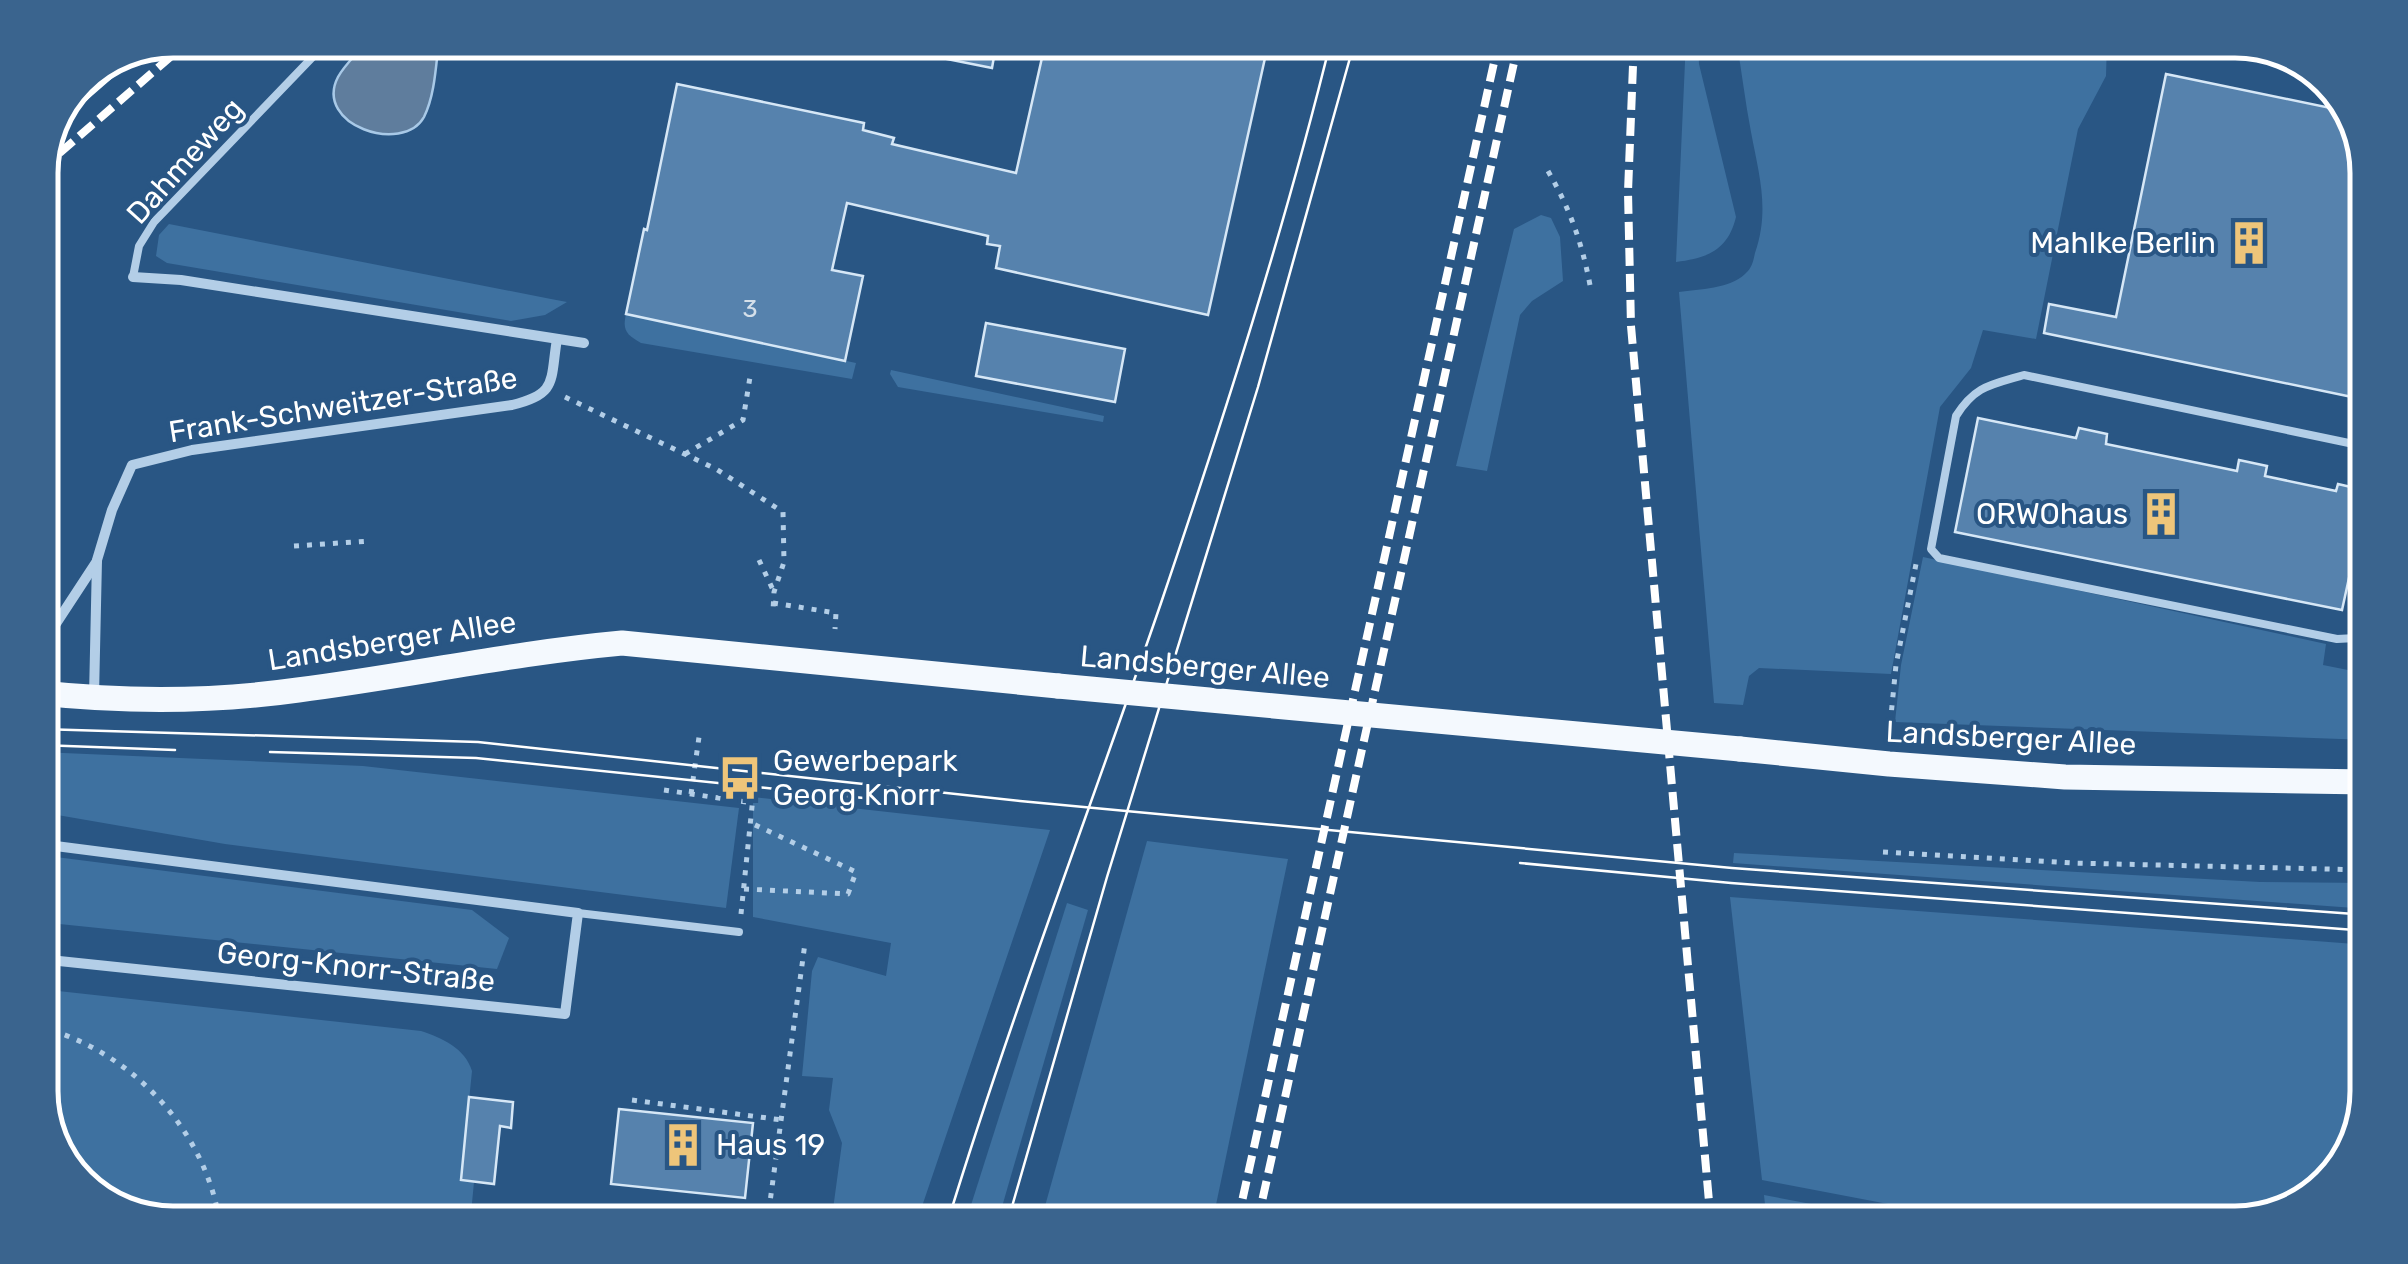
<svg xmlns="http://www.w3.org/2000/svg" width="2408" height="1264" font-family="Rubik,sans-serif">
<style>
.green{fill:#3e71a0}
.water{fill:#5f7d9d;stroke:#a8c9e7;stroke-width:2.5}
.building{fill:#5682ad;stroke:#d6e7f6;stroke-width:2.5}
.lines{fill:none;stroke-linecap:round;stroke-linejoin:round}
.path{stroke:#b3cee7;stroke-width:5;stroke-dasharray:5 8;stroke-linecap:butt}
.service{stroke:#b3cee7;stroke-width:8}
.minor{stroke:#b3cee7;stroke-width:10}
.primary{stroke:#f4f9fe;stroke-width:25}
.tram{stroke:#fff;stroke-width:2.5}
.rail{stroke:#fff;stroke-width:8;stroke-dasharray:18 8;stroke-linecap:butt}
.primary-bridge{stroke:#f4f9fe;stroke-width:25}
.labels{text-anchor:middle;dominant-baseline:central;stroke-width:8;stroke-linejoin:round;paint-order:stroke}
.number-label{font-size:25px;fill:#d5e0ea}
.street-label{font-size:30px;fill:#fff;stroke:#295684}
.poi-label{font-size:30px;fill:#fff;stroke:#295684;text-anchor:end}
.rim{fill:none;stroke:#fff;stroke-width:5}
</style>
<rect width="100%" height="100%" fill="#295684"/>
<g class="green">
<path d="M1686,40h12l1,24 37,153c-8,33 -28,41 -60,45z"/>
<path d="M1736,40h371l-1,36 -28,53 -42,210 -53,-9 -12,38 -31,39 -49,267 -132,-6 -10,8 -6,29 -29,-2 -35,-411c21,-3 50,-3 66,-18 7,-6 8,-12 10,-21 15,-43 4,-78 -4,-121 -6,-30 -9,-61 -15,-92z"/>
<path d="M1541,215l10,3 9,19 3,44 -31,20 -12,14 -33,156 -31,-5 58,-237z"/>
<path d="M169,224l382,75 16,3 -22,13 -34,6 -344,-58 -11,-7 3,-21z"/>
<path d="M626,314l230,49 -4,16 -211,-36c-14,-8 -19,-12 -15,-29z"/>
<path d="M891,370l213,46 -1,6 -205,-35 -8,-13z"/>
<path d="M1923,557l403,87 -3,21 45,9v66l-473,-18 6,-57z"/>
<path d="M40,752l323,14 376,42 -13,100 -501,-64 -185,-32z"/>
<path d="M753,797l297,33 -134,394h-85l11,-81 -13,-33 4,-32 -31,-2 10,-105 6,-14 68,19 5,-33 -138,-26z"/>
<path d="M1147,841l141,18 -76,365h-172z"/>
<path d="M1734,853l526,29 108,1v26l-635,-46z"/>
<path d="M40,855l432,55 37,28 -12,31 -457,-47z"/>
<path d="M1730,897l638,48v147l-14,59 -45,51 -73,22h-265l1,-4 -210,-40z"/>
<path d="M1067,903l21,7 -91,314h-32z"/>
<path d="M40,989l381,42c21,7 44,17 51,40l-11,109 13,2 -4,42h-298l-59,-14 -51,-45 -22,-64z"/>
<path d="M1764,1195l111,21 -2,8h-106z"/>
</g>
<path class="water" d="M368,40h71c-3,24 -4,55 -15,77 -21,38 -111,8 -86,-40 7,-13 21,-25 30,-37z"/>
<g class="building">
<path d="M908,40h89l-5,28 -85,-17z"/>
<path d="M1046,40h223l-61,275 -212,-47 4,-22 -13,-2 1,-8 -141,-33 -15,67 31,6 -18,85 -219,-47 18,-85 3,1 30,-146 187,39 -1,7 31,8 -2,6 124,29z"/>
<path d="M2166,74l184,38 18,52v159l-16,74 -308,-64 5,-29 67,13z"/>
<path d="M986,323l139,26 -10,53 -139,-26z"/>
<path d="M1978,418l98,20 3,-10 28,6 -1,10 131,27 2,-11 28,6 -2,10 71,15 2,-7 30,7 -26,119 -387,-78z"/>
<path d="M469,1097l44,5 -2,26 -11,-2 -6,58 -33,-4z"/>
<path d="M619,1109l134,14 -8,75 -134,-14z"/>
</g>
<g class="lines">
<g class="path">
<path d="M1548,171c22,38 34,72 42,114"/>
<path d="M565,397l151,72 67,43 1,50 -10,30 -1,19"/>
<path d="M685,454l58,-34 8,-49"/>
<path d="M294,546l76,-5"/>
<path d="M759,560l15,32"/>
<path d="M773,603l63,10 -1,16"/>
<path d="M1889,736l7,-71 21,-106"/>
<path d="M779,759l43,4"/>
<path d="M821,770l3,-18"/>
<path d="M664,790l89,13"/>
<path d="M691,794l8,-57"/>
<path d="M1883,852l189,11 296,7"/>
<path d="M744,889l104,5 8,-22 -105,-49"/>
<path d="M741,914l12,-117"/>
<path d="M40,1027c92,24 166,103 180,197"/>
<path d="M632,1100l150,20"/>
<path d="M772,1224l-2,-22 35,-259"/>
</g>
<g class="service">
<path d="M133,277l6,-31 15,-24 175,-182"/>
<path d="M2368,447l-344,-72c-34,10 -49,11 -68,41l-25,133 8,9 398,81 19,-1 12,-56"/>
<path d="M578,913l161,19"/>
</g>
<g class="minor">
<path d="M133,277l48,3 403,63"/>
<path d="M40,648l57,-87"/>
<path d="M94,696l3,-136 15,-50 20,-45 60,-15 320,-45c46,-11 38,-24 45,-66"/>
<path d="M40,844l538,69 -13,101 -525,-55"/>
</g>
<g class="primary">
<path d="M40,693c86,9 173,9 258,-3 109,-14 215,-37 324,-47l436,43"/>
<path d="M1740,749l149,15 176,13 303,5"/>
</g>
<g class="tram">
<path d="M60,122l77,-67"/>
<path d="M40,729l438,13 542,59 712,67 636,47"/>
<path d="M40,745l135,5"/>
<path d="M270,752l206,6 407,42"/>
<path d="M1520,863l211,20 637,48"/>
<path d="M947,1224c64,-209 143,-414 214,-621 63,-186 123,-372 170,-563"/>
<path d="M1007,1224l100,-347 151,-490 97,-347"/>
</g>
<g class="rail">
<path d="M1634,40l-6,152 3,134 80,898"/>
<path d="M40,170l150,-130"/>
<path d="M1237,1224l262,-1184"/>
<path d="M1257,1224l262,-1184"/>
</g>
<path class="primary-bridge" d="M1058,686l682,63"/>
</g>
<defs>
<g id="building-bare" transform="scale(3.45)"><path d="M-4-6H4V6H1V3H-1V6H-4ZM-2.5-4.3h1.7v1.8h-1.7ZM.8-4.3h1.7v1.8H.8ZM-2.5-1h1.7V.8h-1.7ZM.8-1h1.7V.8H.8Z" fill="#eec57a" stroke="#295684" stroke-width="2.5" paint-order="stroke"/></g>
<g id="bus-bare" transform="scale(3.45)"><path d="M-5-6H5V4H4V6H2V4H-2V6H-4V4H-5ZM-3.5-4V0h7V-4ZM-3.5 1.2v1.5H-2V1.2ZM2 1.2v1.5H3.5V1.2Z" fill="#eec57a" stroke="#295684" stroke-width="2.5" paint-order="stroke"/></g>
</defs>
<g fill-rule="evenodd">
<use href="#building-bare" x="2249" y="243"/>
<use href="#building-bare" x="2161" y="514"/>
<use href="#bus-bare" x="740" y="778"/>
<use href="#building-bare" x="683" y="1145"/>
</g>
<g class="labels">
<g class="number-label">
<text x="750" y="308">3</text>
</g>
<g class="street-label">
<text transform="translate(185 161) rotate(-48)">Dahmeweg</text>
<text transform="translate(343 405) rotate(-9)">Frank-Schweitzer-Straße</text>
<text transform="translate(392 641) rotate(-9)">Landsberger Allee</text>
<text transform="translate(1205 667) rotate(5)">Landsberger Allee</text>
<text transform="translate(2011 738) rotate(3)">Landsberger Allee</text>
<text transform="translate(356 967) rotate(6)">Georg-Knorr-Straße</text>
</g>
<g class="poi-label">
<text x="2216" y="243">Mahlke Berlin</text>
<text x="2128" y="514">ORWOhaus</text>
<text x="773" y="761" text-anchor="start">Gewerbepark<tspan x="773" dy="34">Georg Knorr</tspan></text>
<text x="716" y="1145" text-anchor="start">Haus 19</text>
</g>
</g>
<path d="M0 0H2408V1264H0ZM173 58H2235A115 115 0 0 1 2350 173V1091A115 115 0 0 1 2235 1206H173A115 115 0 0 1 58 1091V173A115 115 0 0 1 173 58Z" fill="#3a648e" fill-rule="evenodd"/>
<path class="rim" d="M173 58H2235A115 115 0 0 1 2350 173V1091A115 115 0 0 1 2235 1206H173A115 115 0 0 1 58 1091V173A115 115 0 0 1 173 58Z"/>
</svg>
